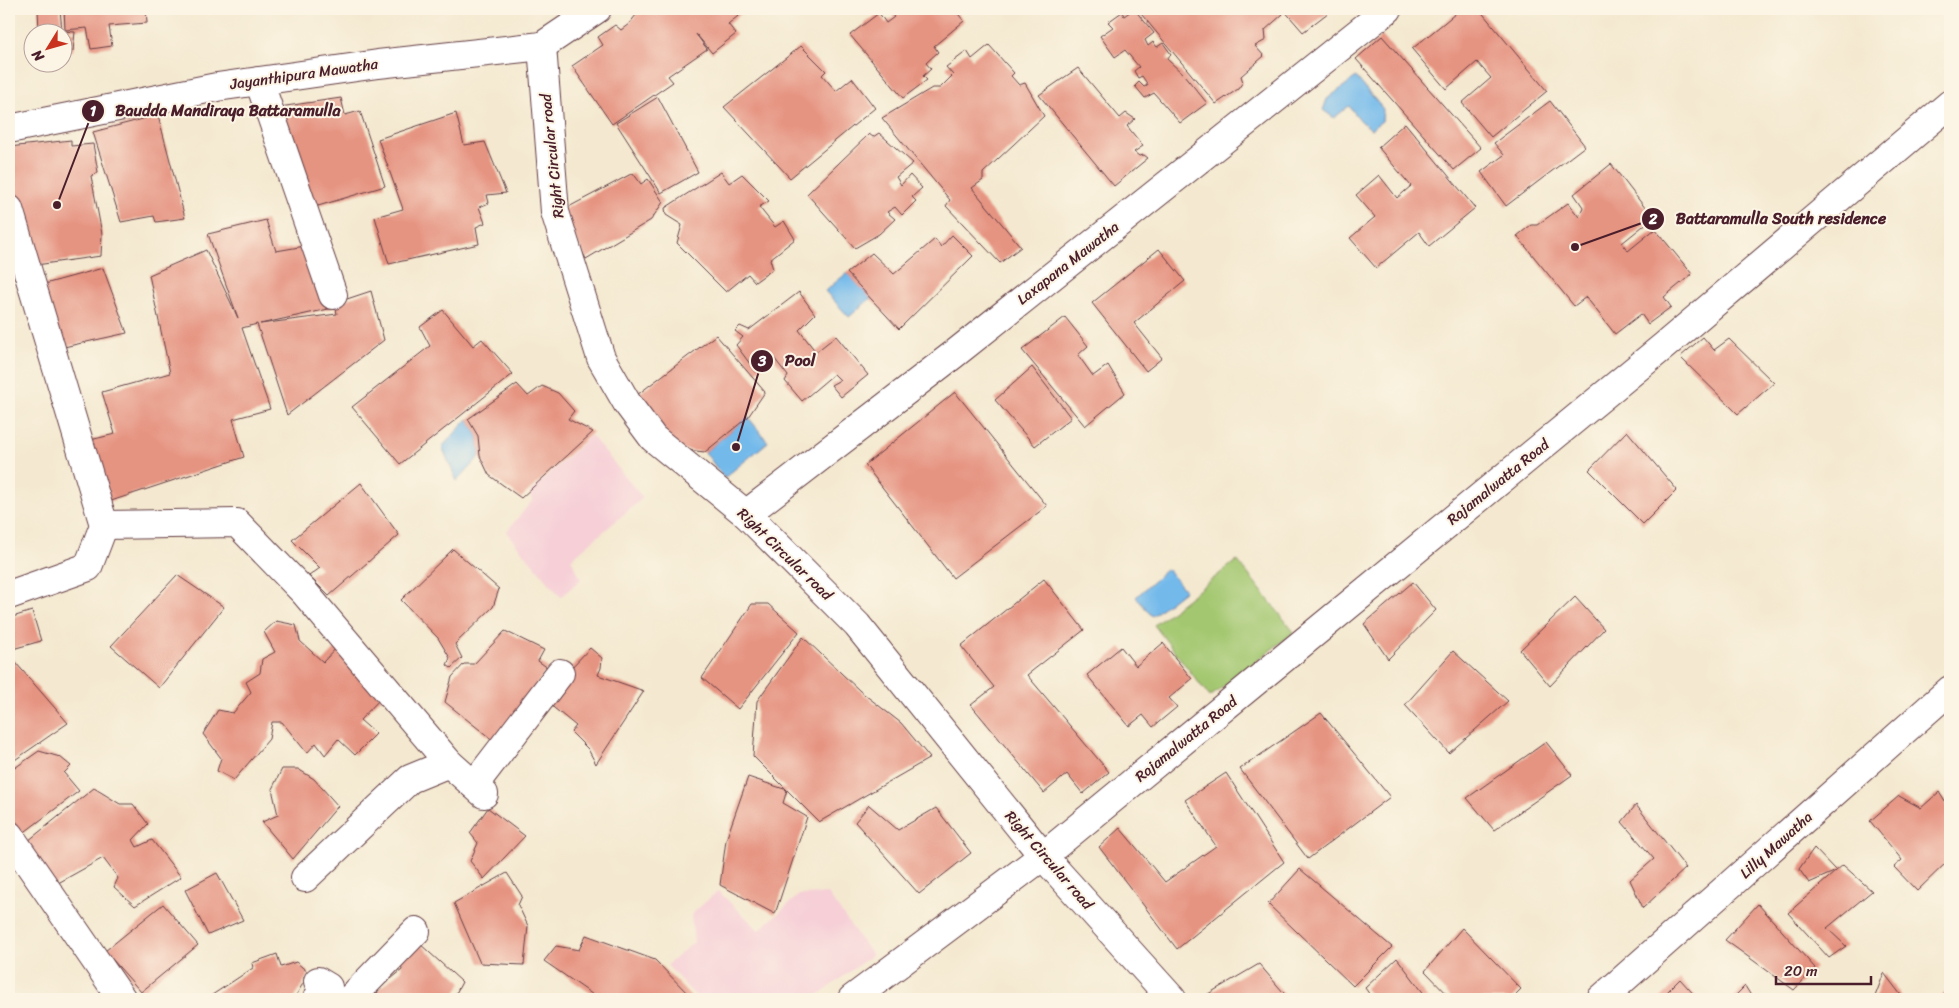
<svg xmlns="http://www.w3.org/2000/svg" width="1959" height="1008" font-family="Sriracha,sans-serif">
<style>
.built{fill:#f6cfd7}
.green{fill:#a3c770;stroke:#76734e}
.water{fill:#73baeb;stroke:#5e6c8b}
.building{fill:#e69482}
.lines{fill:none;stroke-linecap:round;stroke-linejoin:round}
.minor-casing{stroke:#643d44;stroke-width:30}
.minor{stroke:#fff;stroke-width:28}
.labels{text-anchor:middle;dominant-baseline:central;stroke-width:4;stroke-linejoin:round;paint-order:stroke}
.street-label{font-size:15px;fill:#4a1f2b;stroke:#fcf5e5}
.leader{fill:none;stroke:#4a1f2b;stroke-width:2}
.callout-dot{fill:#4a1f2b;stroke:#fcf5e5;stroke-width:2}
.mark-label{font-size:15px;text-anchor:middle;font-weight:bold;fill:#fff}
.callout-label{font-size:16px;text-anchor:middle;font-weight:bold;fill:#4a1f2b;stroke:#fcf5e5;stroke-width:4;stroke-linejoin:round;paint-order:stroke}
</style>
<rect width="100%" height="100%" fill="#fcf5e5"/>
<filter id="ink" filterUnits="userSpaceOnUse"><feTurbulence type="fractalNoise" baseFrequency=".02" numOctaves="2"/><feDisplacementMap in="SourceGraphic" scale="10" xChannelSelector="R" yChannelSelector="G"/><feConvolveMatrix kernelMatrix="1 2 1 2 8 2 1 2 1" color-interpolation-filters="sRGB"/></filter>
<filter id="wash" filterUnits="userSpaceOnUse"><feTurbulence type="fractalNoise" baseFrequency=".0096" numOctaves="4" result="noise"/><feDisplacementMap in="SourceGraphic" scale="20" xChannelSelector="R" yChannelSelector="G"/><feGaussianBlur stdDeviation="1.12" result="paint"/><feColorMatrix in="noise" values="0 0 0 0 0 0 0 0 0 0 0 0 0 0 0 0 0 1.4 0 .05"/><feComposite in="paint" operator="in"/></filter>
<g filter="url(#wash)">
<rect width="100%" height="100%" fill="#f4e9d0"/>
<g class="built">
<path d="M591,435l52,63 -72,61 10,20 -20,18 -55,-65 26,-31 -2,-9z"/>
<path d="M718,891l41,39 40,-35 29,-1 44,61 -59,44h-115l-31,-34 27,-23 -3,-27z"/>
</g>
<path class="green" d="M1237,560l57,72 -84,65 -56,-72z"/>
<g class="water">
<path d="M1356,77l27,32 -1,12 -11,8 -10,-8 -12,-15 -15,12 -11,-8 4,-11z"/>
<path d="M847,273l24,25 -22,19 -24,-26z"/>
<path d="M748,417l20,25 -44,36 -19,-26z"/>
<path d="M468,419l10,17 2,20 -23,25 -15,-34z"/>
<path d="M1167,569l18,21 -33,26 -16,-19z"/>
</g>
<g id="blocks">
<g class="building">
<path d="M38,9h22l2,22 13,1 -2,19 -11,-2v-17h-23z"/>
<path d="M64,9h82l1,14 -38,3 3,20 -21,3 -4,-21 -22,2z"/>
<path d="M635,9h112l-19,15 8,10 -24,19 -16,-19 11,15 -39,27 5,6 -61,42 -40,-58 31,-21 -5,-8 17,-12 6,5 8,-6 7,-9 -3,-5z"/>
<path d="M887,9h22l3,4 5,-4h37l10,12 -30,25 4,6 -12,11 5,6 -8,7 4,4 -24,18 -53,-63 29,-22 7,10 8,-6z"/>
<path d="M1134,9l20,24 -9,7 3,6 5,-4 4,5 6,-4 8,11 -4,5 17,16 23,28 -27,20 -26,-30 -9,5 -10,-12 4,-4 5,5 4,-2 -6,-9 -4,2 -4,-7 5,-4 -14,-17 -10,7 -15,-21 13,-9 -5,-5 14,-10 2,4z"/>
<path d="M1137,9h142l4,5 -18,16 1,10 -11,6 9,10 -23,20 2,6 -5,7 -22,15z"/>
<path d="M1283,9h50l-30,23z"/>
<path d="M1461,9h18l68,82 -56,46 -29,-34 29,-25 -14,-16 -31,27 -34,-40z"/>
<path d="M1382,36l99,112 -27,22 -98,-111z"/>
<path d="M989,45l25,28 -3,3 8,9 6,-2 19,33 -61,57v7l-11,8 49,59 -21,16 -54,-57 4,-6 -68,-82 50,-30h8l13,-13 -7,-8 21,-16 5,8z"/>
<path d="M801,46l25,25 -4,4 14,16 16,-13 23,30 -85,70 -66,-71z"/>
<path d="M1078,68l42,50 6,-5 9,6 -8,7 16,20 -9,6 5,4 5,-1 4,3 -34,28 -75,-91z"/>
<path d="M658,97l40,75 -37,21 -45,-70z"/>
<path d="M341,98l4,17 15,-4 25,75 -77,23 -29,-102z"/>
<path d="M1550,101l35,45 -79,60 -25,-34 23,-17 -10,-12z"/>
<path d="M456,113l8,32 21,-3 21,51 -19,2 2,8 -10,4 6,16 -9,4 3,17 -90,20 -14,-47 28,-8 -25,-70z"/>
<path d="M158,115l27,103 -29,4 -2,-6 -33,6 -28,-90z"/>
<path d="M1405,123l70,85 -46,38 -10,-14 -43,36 -26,-30 25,-21 -19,-22 23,-20 18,23 14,-12 -33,-39z"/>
<path d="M879,133l34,30 -17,14 5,8 9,-10 12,13 -10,9 4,4 -14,14 -7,-8 -8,5 8,7 -16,15 -24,14 -48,-54 62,-60 4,3z"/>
<path d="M71,140v6l22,-2 5,28 -7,4 11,58 -1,22 -65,9 -27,-89v-29z"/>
<path d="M1611,164l42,54 -31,25 6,8 27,-22 37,45 -28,23 7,10 -23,17 -7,-10 -26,20 -29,-37 -12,9 -57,-70 14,-11h6l31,-22 11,14 4,-10 -9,-13z"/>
<path d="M721,172l8,11 13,-9 27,27 -10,6 16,20 9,-6 11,18 -25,20 3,10 -18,13 -7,-8 -22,18 -49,-49 5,-18 -16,-10 -1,-7z"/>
<path d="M633,173l8,11 7,-5 15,23 -12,18 -65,39 -25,-48z"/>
<path d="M266,220l10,31 35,-6 22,63 -73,16 77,-10 -2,-11 36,-12 13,49 -97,75 -30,-91 -15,4 28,81 -37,10 11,38 -142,47 -20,-62 33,-8 -13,-42 68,-19 -21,-98 57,-25 32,68 -30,-84z"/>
<path d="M952,235l21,21 -74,73 -52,-56 25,-20 22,21 41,-35 6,8z"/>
<path d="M1159,249l26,32 -51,42 28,35 -16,13 -54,-68z"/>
<path d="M103,268l24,65 -72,16 -14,-64z"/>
<path d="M799,292l16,22 -16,16 17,22 20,-16 32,39 -27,22 -10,-12 9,-5 -6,-6 -32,27 -17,-20 3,-5 -14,-18 -18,14 -20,-27 7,-8 -8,-6 5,-5 9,4z"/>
<path d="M443,310l30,36 9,-7 31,35 -113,90 -48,-57 78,-61 -10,-19z"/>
<path d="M1065,317l23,29 -10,9 15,21 15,-11 17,28 -40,33 -63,-76z"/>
<path d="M716,335l49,57 -17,25 -43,35 -28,-3 -48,-48z"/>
<path d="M1703,337l11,13 15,-11 45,44 -36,31 -58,-57z"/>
<path d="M1032,367l39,51 -36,28 -40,-46z"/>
<path d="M517,384l11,12 14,-10 16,7 16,18 -6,8 25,13 -72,66 -32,-23 -9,-19 -2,-20 -10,-17z"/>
<path d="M955,392l92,114 -94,72 -88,-113z"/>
<path d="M1627,431l50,59 -34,34 -54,-54z"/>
<path d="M361,483l38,52 -70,61 -20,-20 11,-8 -28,-28z"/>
<path d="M453,549l46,40 -6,18 -38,37 7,14 -11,10 -4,-3 3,-7 -12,-20 -37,-38z"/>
<path d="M177,575l47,32 -65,81 -48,-42z"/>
<path d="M1044,579l40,51 -57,45 82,97 -26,22 -16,-20 -23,19 -73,-88 23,-18 -33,-41z"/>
<path d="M1413,582l23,28 -48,49 -24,-35z"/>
<path d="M1575,597l29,32 -54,57 -30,-36z"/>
<path d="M752,604h16l31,28 -61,77 -36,-31z"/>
<path d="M32,611l9,30 -32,9v-32z"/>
<path d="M276,621l20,4 4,16 23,21 16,-17 42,53 -21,22 16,14 -21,21 -17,-16 -13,16 -9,-12 -9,10 -25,-31h-10l-3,17 -35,41 -17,-9 4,-13 -18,-24 15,-24 15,3 18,-21 -5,-10 14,-9 2,-14 13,-7 -11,-20z"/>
<path d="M505,631l39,19 -6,11 10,7 -53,74 -50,-40 7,-25 12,-13h10z"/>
<path d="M803,637l57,54 41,32 29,35 -111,64 -32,-32 -4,13 24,14 -32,97 -55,-29 6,-45 22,-63 39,13 -34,-34 4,-55z"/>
<path d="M1163,643l29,36 -23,19 8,9 -24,20 -10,-12 -14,11 -42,-51 34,-28 15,19z"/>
<path d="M590,648l12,10 -1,10 -3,7 46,16 -48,73 -8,-15 -17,-17 5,-6 -28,-23 2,-13z"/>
<path d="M1453,651l55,50 -59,52 -44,-48z"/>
<path d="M9,655l59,68 -59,41z"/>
<path d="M1321,713l69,84 -82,62 -68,-90z"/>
<path d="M1546,742l26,33 -78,55 -27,-32z"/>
<path d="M39,751l21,6 11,9 -7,7 15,18 -61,46 -9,-14v-51z"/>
<path d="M282,769h16l16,10 24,27 -45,53 -31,-37 16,-7 -6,-26z"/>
<path d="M1226,773l58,89 -107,87 -78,-102 21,-19 45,54 51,-36 -31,-46z"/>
<path d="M94,788l26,16h13l15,20 -15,16 4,7 15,-7 29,37 -46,29 -21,-19 4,-9 -15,-20 -52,29 -28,-42z"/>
<path d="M1939,792l11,18v49l-33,32 -23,-24 8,-7 -32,-39 29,-25 22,12z"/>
<path d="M869,805l29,25 38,-22 35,45 -52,41 -64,-72z"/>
<path d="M1636,805l50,63 -43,40 -13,-28 24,-21 -32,-37z"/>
<path d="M488,808l37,28 -41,43 -14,-18 8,-18 -8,-10z"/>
<path d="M1814,848l22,23 -27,12 -10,-14z"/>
<path d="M1843,865l29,26 -45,37 19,18 -17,12 -41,-45z"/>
<path d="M1300,869l92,78 -39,39 -85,-82z"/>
<path d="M217,873l26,47 -35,15 -23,-45z"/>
<path d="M507,873l15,23 -4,9 10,21 -4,39 -44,-2 -26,-60z"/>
<path d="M163,904l35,41 -57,47 -36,-41z"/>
<path d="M1758,904l57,64 -21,22 -69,-50z"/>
<path d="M1462,928l59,61 -10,10h-59l-27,-28z"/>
<path d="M586,935l69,25 38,39h-94l-55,-38 12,-15 23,4z"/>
<path d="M419,943l43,39 -9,17h-69l-8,-8 26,-21 -3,-16z"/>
<path d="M277,954l4,13 15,-5 13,11 -15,26h-88l47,-31 -1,-5z"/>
<path d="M1397,958l31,41h-55l-8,-11z"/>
<path d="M1259,964l30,35h-84l-2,-2z"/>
<path d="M1884,973l20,26h-30z"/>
<path d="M1680,979l18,20h-38z"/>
<path d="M1745,986l8,13h-21z"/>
<path d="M1950,988v11h-11z"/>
</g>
</g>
</g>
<g filter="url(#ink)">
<use href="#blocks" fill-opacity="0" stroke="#643d44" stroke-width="1"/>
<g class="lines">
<g class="minor-casing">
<g id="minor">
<path d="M542,46l13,166 46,146 26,45 26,35 93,76 111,111 186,231 129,143"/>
<path d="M259,81l74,214"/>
<path d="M9,129l208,-42 161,-23 164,-18 55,-37"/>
<path d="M9,209l95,316 -16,42 -79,28"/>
<path d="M746,514l207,-159 435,-346"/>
<path d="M104,525l133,-2 67,69 145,171 35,31"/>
<path d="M474,785l86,-112"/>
<path d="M9,835l113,164"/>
<path d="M305,878l105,-99 39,-16"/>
<path d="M317,999l11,-12 -10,-6"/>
<path d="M350,999l66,-68"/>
<path d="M852,999l191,-143 621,-510 286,-242"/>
<path d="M1601,999l349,-309"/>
</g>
</g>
<use href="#minor" class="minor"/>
</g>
</g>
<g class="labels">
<g class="street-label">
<text transform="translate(304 74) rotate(-8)">Jayanthipura Mawatha</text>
<text transform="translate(552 156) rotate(-96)">Right Circular road</text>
<text transform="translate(1068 263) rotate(-38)">Laxapana Mawatha</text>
<text transform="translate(1498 482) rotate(-39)">Rajamalwatta Road</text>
<text transform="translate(785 554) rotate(44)">Right Circular road</text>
<text transform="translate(1186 739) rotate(-39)">Rajamalwatta Road</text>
<text transform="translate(1776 845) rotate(-42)">Lilly Mawatha</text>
<text transform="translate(1049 860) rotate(49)">Right Circular road</text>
</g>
</g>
<path class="leader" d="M57 205L93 111M1575 247L1653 219M736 447L762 361"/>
<g class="callout-dot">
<circle cx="57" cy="205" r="5"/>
<circle cx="1575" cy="247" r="5"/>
<circle cx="736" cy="447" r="5"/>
<circle cx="93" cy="111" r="12"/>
<circle cx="1653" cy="219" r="12"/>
<circle cx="762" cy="361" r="12"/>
</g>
<g class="mark-label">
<text x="93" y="116">1</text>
<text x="1653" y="224">2</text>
<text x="762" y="366">3</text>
</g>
<g class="callout-label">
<text x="228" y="116">Baudda Mandiraya Battaramulla</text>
<text x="1781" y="224">Battaramulla South residence</text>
<text x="800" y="366">Pool</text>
</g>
<rect width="1959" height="1008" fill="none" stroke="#fcf5e5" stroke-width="30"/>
<g transform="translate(48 48) rotate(233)"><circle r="24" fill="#fcf5e5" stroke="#b59f9b"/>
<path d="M0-4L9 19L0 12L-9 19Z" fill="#c8321e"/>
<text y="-8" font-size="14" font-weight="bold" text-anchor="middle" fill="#4a1f2b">N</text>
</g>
<path d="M1776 976v8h95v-8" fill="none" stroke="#4a1f2b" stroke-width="2.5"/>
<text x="1784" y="976" font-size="15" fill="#4a1f2b" stroke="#fcf5e5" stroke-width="4" paint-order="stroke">20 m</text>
</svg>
